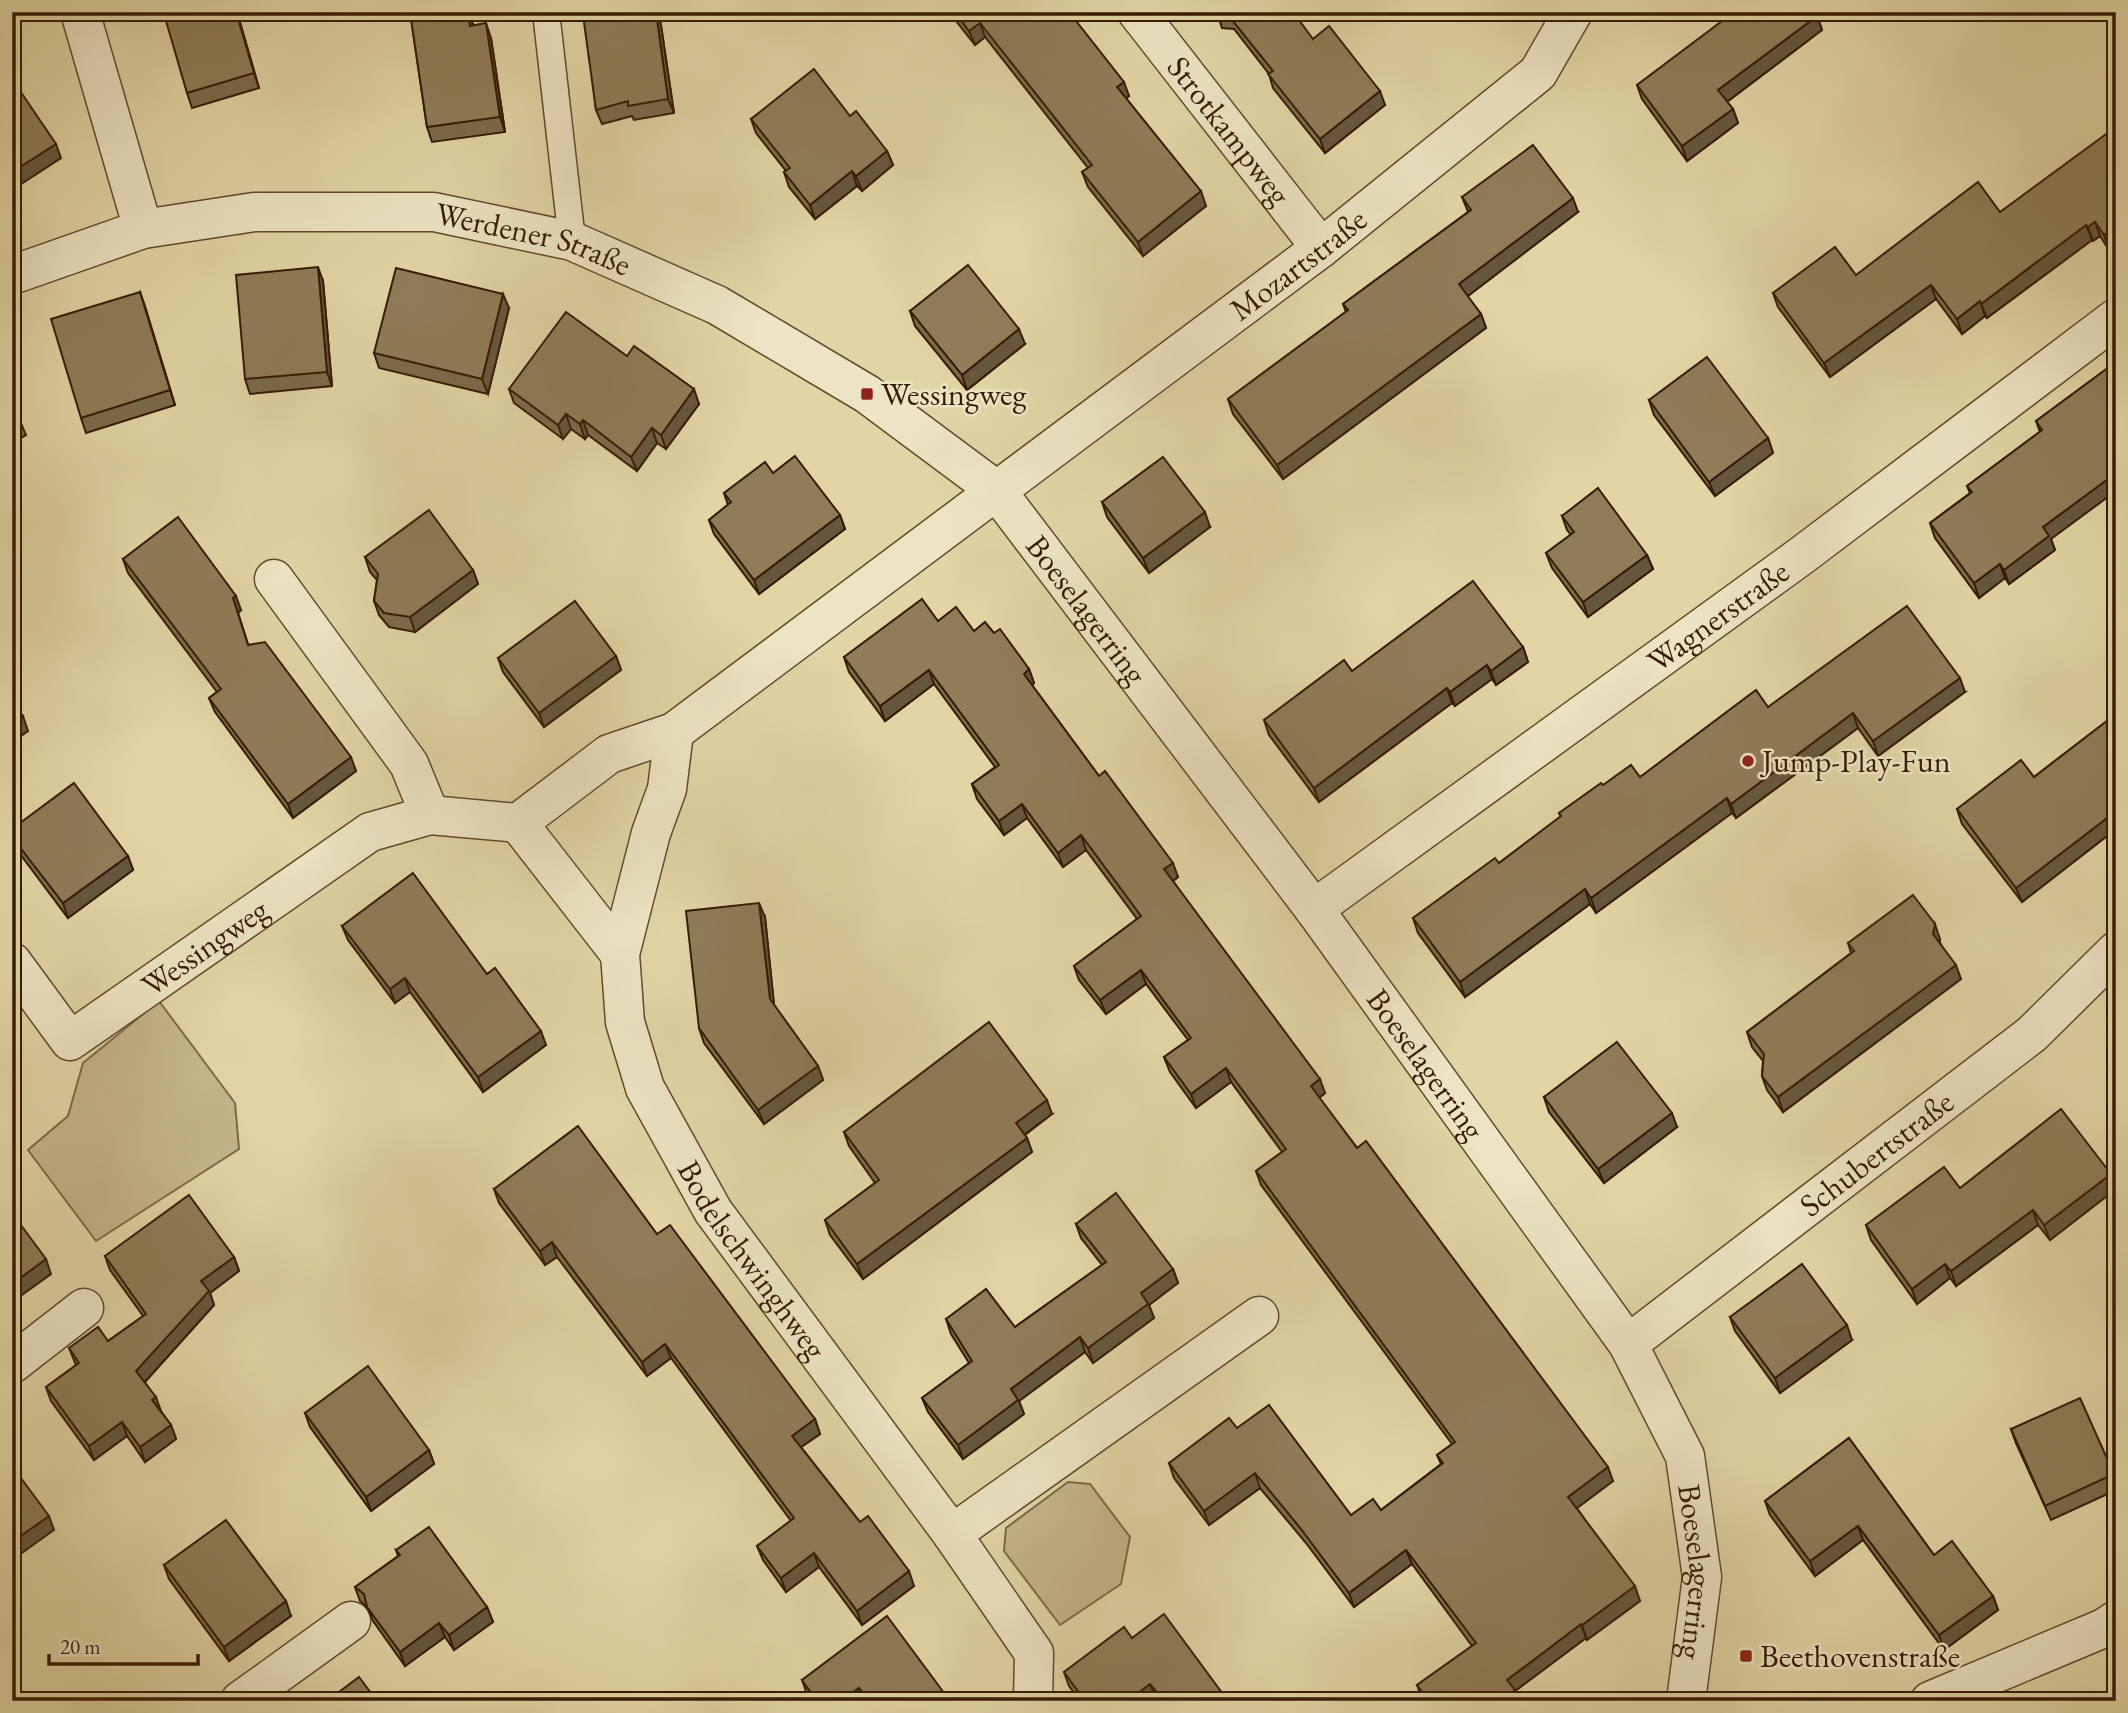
<svg xmlns="http://www.w3.org/2000/svg" width="2128" height="1713" font-family="'EB Garamond',serif">
<style>
.green{fill:#c4b58a;stroke:#7e6847;stroke-width:2}
.lines{fill:none;stroke-linecap:round;stroke-linejoin:round}
.service-casing{stroke:#624a2c;stroke-width:29}
.minor-casing{stroke:#624a2c;stroke-width:41}
.service{stroke:#ece4c4;stroke-width:26}
.minor{stroke:#ece4c4;stroke-width:38}
.wall{fill:#7b6b4c;stroke:#371b04;stroke-width:2}
.shaded-wall{fill:#64573e;stroke:#371b04;stroke-width:2}
.building{fill:#8f7c58;stroke:#371b04;stroke-width:2}
.poi-dot{fill:#8f2418;stroke:#ece4c4;stroke-width:2.5}
.labels{text-anchor:middle;dominant-baseline:central;stroke-width:5;stroke-linejoin:round;paint-order:stroke}
.street-label{font-size:32px;fill:#371b04;stroke:#ece4c4}
.poi-label{font-size:32px;fill:#371b04;stroke:#ece4c4;text-anchor:start}
</style>
<rect width="100%" height="100%" fill="#e1d5a5"/>
<filter id="stains"><feTurbulence type="fractalNoise" baseFrequency=".00286" numOctaves="4"/><feColorMatrix values="0 0 0 0 .2 0 0 0 0 .09 0 0 0 0 .02 0 0 0 .5 -.17"/></filter>
<radialGradient id="worn" r=".72"><stop offset=".6" stop-color="#630" stop-opacity="0"/><stop offset="1" stop-color="#630" stop-opacity=".3"/></radialGradient>
<g class="green">
<path d="M159,1001l76,102 4,46 -143,92 -68,-91 40,-34 15,-53z"/>
<path d="M1068,1482l22,2 40,53 -9,47 -61,41 -56,-74 2,-23z"/>
</g>
<g class="lines">
<g class="service-casing">
<path id="service" d="M546,12l26,229"/>
</g>
<g class="minor-casing">
<g id="minor">
<path d="M80,12l63,217"/>
<path id="s1" d="M1137,12l184,236"/>
<path id="s2" d="M12,275l131,-46 111,-17h180l138,29 145,64 150,89 129,96 318,419 314,435 57,112 17,121 -16,124"/>
<path d="M274,579l135,185 21,51"/>
<path id="s3" d="M674,732l-7,57 -16,44 -31,121 5,68 20,66 68,123 239,323 82,119 -1,48"/>
<path d="M518,823l102,131"/>
<path id="s4" d="M1314,909l487,-353 315,-238"/>
<path id="s5" d="M12,962l58,79 300,-209 60,-17 88,8 91,-69 65,-22 647,-484 217,-175 35,-61"/>
<path id="s6" d="M1628,1344l404,-310 84,-83"/>
<path d="M12,1364l72,-56"/>
<path d="M952,1534l307,-218"/>
<path d="M240,1701l111,-80"/>
<path d="M1930,1701l174,-73 12,-8"/>
</g>
</g>
<use href="#service" class="service"/>
<use href="#minor" class="minor"/>
</g>
<g class="wall">
<path d="M237,12l22,76 -67,20 -5,-15z"/>
<path d="M410,12h61l2,13 18,13 14,94 -73,10 -5,-15z"/>
<path d="M585,12h74l15,101 -40,7 -2,-4 -30,8 -6,-14z"/>
<path d="M949,12h120l60,84 -3,2 80,108 -63,50 -55,-69 -6,-15 6,-4 -103,-131 -10,8z"/>
<path d="M1217,12l96,27 72,66 -60,48 -52,-65 -4,-14 -35,-45 -12,-1z"/>
<path d="M1817,16l5,14 -95,72 6,7 5,14 -51,38 -45,-62 -5,-14z"/>
<path d="M850,116l37,35 6,14 -31,26 -5,-5 -42,33 -26,-32 -5,-15 2,-1 -30,-38 -5,-14z"/>
<path d="M2116,142v103l-7,5 -9,-14 -7,5 -1,-1 -105,78 -2,-2 -23,18 -26,-35 -106,78 -52,-70 -5,-14 83,-18 144,-63z"/>
<path d="M1462,197l116,15 -111,84 14,18 5,14 -203,151 -50,-65 -5,-15 118,-87 -3,-8 125,-92z"/>
<path d="M323,281l9,105 -82,8 -5,-15z"/>
<path d="M140,292l35,113 -89,28 -5,-15z"/>
<path d="M509,308l-21,86 -109,-26 -5,-15z"/>
<path d="M910,311l115,33 -58,46 -52,-64z"/>
<path d="M627,356l72,48 -33,45 -9,-6 -20,28 -49,-36 -3,4 -14,-10 -8,10 -49,-36 -5,-14z"/>
<path d="M2116,362l-65,177 4,11 -46,34 -4,-6 -26,20 -44,-60 -5,-15 40,-30 -3,-7 73,-54 -4,-11z"/>
<path d="M1649,400l119,38 5,15 -58,43 -61,-81z"/>
<path d="M12,406l8,15 6,14 -14,8z"/>
<path d="M773,473l67,42 5,14 -86,65 -45,-60 -5,-14 19,-15 -4,-12z"/>
<path d="M1102,502l108,25 -61,46 -42,-56z"/>
<path d="M1562,516l85,39 6,14 -65,48 -36,-49 -6,-15 25,-18 -4,-5z"/>
<path d="M365,557l108,13 5,14 -63,48 -26,-5 -10,-12 -5,-14 3,-21 -7,-8z"/>
<path d="M123,559l118,51 -3,3 10,32 108,126 -63,47 -78,-106 -6,-14 8,-6 -89,-119z"/>
<path d="M938,621l36,10 20,2 35,36 5,14 -2,2 67,91 79,101 -5,4 152,212 -6,5 294,383 -36,27 63,93 -53,39 -1,-2 -71,53 4,10h-96l-6,-16 55,-39 -60,-82 -58,43 -48,-64 -46,-55 -51,37 -35,-47 -5,-15 68,-35 114,87 30,-5 60,-46 -4,-9 15,-11 -191,-259 -5,-14 26,-19 -51,-70 -35,26 -26,-36 -6,-15 24,-17 -42,-56 -40,30 -27,-34 -5,-14 63,-47 -51,-69 -23,17 -36,-49 -23,17 -27,-36 -5,-15 23,-17 -61,-83 -49,37 -36,-49 -5,-15z"/>
<path d="M1523,647l5,15 -32,23 -4,-6 -37,27 -3,-3 -133,99 -50,-67 -5,-15 88,-49z"/>
<path d="M616,656l5,14 -77,57 -41,-55 -5,-14z"/>
<path d="M1965,692l-87,64 -20,-28 -122,90 -4,-5 -136,100 -6,-9 -125,93 -47,-64 -5,-15 86,-55 62,-46 -2,-4 44,-28 37,-8 128,-70z"/>
<path d="M2116,714v115l-94,73 -60,-78 -5,-15 77,-32z"/>
<path d="M12,829l116,27 5,14 -65,48 -54,-72 -2,-4z"/>
<path d="M765,917l9,88 44,61 5,14 -59,44 -60,-81 -5,-15z"/>
<path d="M342,926l145,48 59,71 -63,47 -73,-100 -15,11 -47,-63z"/>
<path d="M1940,939v4l21,36 -178,133 -16,-22 -5,-14 1,-15 -11,-14 -5,-15 104,-79 -3,-10z"/>
<path d="M1544,1097l133,30 -73,56 -55,-71z"/>
<path d="M1052,1114l-27,21 2,3 5,14 -169,127 -33,-44 -5,-15 50,-37 -26,-37 -5,-14z"/>
<path d="M2111,1174l5,15 -66,51 -12,-15 -82,61 -6,-8 -33,26 -46,-64 -5,-15 94,-37z"/>
<path d="M494,1189l163,45 158,185 5,15 -19,13 59,75 54,64 -52,39 -43,-58 -33,25 -23,-32 -6,-14 34,-25 -120,-163 -24,18 -90,-119 -12,8 -46,-62z"/>
<path d="M1076,1224l97,45 5,14 -29,22 5,13 -61,45 -8,-11 -66,49 5,13 -61,45 -35,-47 -6,-14 47,-35 -18,-29 -5,-15 69,8 87,-62 -21,-27z"/>
<path d="M105,1256l129,1 5,14 -29,22 4,12 -69,77 16,29 10,14 5,14 -31,23 -18,-26 -33,24 -43,-59 -5,-14 30,-22 -7,-17 39,-7 35,-25 -33,-46z"/>
<path d="M1730,1317l122,23 -72,53 -45,-62z"/>
<path d="M305,1413l124,37 5,14 -63,47 -61,-84z"/>
<path d="M2011,1429l103,45 2,4v12l-65,30 -35,-77z"/>
<path d="M1849,1438l85,117 59,41 5,14 -54,40 -81,-110 -48,36 -45,-61 -5,-14z"/>
<path d="M396,1550l91,57 6,15 -39,28 -9,-13 -40,29 -32,-45 -5,-13 -8,-7 -5,-14 43,-31z"/>
<path d="M164,1565l127,51 -62,45 -60,-82z"/>
<path d="M1132,1638l96,63h-70l-2,-3 -4,3h-72l-11,-15 -5,-14z"/>
<path d="M802,1680l148,21h-138l-5,-7z"/>
</g>
<g class="shaded-wall">
<path d="M236,12h1l22,76 -5,-15z"/>
<path d="M468,12h3l4,28 -5,-14z"/>
<path d="M656,12h3l15,101 -6,-14z"/>
<path d="M1817,16l5,14 -98,74 -6,-14z"/>
<path d="M486,23l5,15 14,94 -5,-15z"/>
<path d="M980,23l5,14 -10,8 -6,-14z"/>
<path d="M1124,82l5,14 -6,5 -6,-14z"/>
<path d="M1380,91l5,14 -60,48 -5,-14z"/>
<path d="M1733,109l5,14 -51,38 -5,-15z"/>
<path d="M56,144l5,14 -49,32v-18z"/>
<path d="M887,151l6,14 -31,26 -6,-15z"/>
<path d="M852,171l5,15 -42,33 -5,-14z"/>
<path d="M1201,191l5,15 -63,50 -5,-14z"/>
<path d="M1573,198l5,14 -114,87 -5,-15z"/>
<path d="M2095,222l5,14 -7,5 -5,-14z"/>
<path d="M2086,225l6,15 -105,78 -6,-14z"/>
<path d="M2116,227v18l-7,5 -5,-15z"/>
<path d="M318,267l5,14 9,105 -5,-14z"/>
<path d="M1931,285l5,14 -106,78 -6,-14z"/>
<path d="M140,292l5,14 30,99 -5,-15z"/>
<path d="M503,294l6,14 -21,86 -6,-15z"/>
<path d="M1980,301l5,15 -23,18 -5,-15z"/>
<path d="M1481,314l5,14 -203,151 -6,-14z"/>
<path d="M1019,329l6,15 -58,46 -5,-15z"/>
<path d="M694,389l5,15 -33,45 -5,-14z"/>
<path d="M566,414l5,15 -8,10 -5,-14z"/>
<path d="M583,420l5,15 -3,4 -5,-15z"/>
<path d="M652,428l5,15 -20,28 -6,-14z"/>
<path d="M2116,437v18l-9,-12z"/>
<path d="M1768,438l5,15 -58,43 -6,-14z"/>
<path d="M2116,473v18l-65,48 4,11 -46,34 -5,-14 39,-43z"/>
<path d="M1205,512l5,15 -61,46 -6,-15z"/>
<path d="M840,515l5,14 -86,65 -5,-14z"/>
<path d="M1647,555l6,14 -65,48 -5,-15z"/>
<path d="M2000,564l5,14 -26,20 -5,-15z"/>
<path d="M473,570l5,14 -63,48 -5,-15z"/>
<path d="M236,596l5,14 -3,3 15,47 -20,-62z"/>
<path d="M1523,647l5,15 -32,23 -5,-14z"/>
<path d="M616,656l5,14 -77,57 -5,-14z"/>
<path d="M1487,665l5,14 -37,27 -5,-14z"/>
<path d="M1029,669l5,14 -5,5 -5,-14z"/>
<path d="M929,670l5,14 -49,37 -5,-15z"/>
<path d="M1960,678l5,14 -87,64 -5,-15z"/>
<path d="M1447,688l5,15 -133,99 -5,-14z"/>
<path d="M1853,713l5,15 -122,90 -5,-14z"/>
<path d="M23,716l5,15 -16,11v-18z"/>
<path d="M351,757l5,14 -63,47 -5,-14z"/>
<path d="M1727,798l5,15 -136,100 -5,-15z"/>
<path d="M1022,804l5,14 -23,17 -5,-14z"/>
<path d="M2116,811v18l-94,73 -6,-14z"/>
<path d="M1081,835l5,15 -23,17 -5,-14z"/>
<path d="M128,856l5,14 -65,48 -5,-15z"/>
<path d="M1173,863l5,14 -9,7 -5,-15z"/>
<path d="M1585,889l5,15 -125,93 -5,-15z"/>
<path d="M759,903l6,14 10,97 -5,-15z"/>
<path d="M1935,924l5,15 -1,10 -6,-15z"/>
<path d="M1956,965l5,14 -178,133 -5,-15z"/>
<path d="M1141,970l5,14 -40,30 -6,-14z"/>
<path d="M405,978l5,14 -15,11 -5,-14z"/>
<path d="M541,1031l5,14 -63,47 -5,-15z"/>
<path d="M818,1066l5,14 -59,44 -6,-14z"/>
<path d="M1226,1068l5,14 -35,26 -5,-14z"/>
<path d="M1320,1079l5,14 -9,7 -5,-14z"/>
<path d="M1047,1100l5,14 -31,23 -5,-14z"/>
<path d="M1672,1113l5,14 -73,56 -6,-14z"/>
<path d="M1027,1138l5,14 -169,127 -6,-15z"/>
<path d="M2111,1174l5,15 -66,51 -6,-15z"/>
<path d="M2033,1210l5,15 -82,61 -5,-15z"/>
<path d="M552,1242l5,15 -12,8 -5,-14z"/>
<path d="M234,1257l5,14 -29,22 4,12 -72,80 -6,-14 65,-90z"/>
<path d="M46,1259l5,15 -39,28v-18z"/>
<path d="M1945,1264l5,14 -33,26 -5,-15z"/>
<path d="M1173,1269l5,14 -29,22 5,13 -61,45 -5,-15 53,-55z"/>
<path d="M1847,1325l5,15 -72,53 -5,-15z"/>
<path d="M1080,1337l5,15 -66,49 5,13 -61,45 -5,-14 53,-56z"/>
<path d="M665,1344l6,14 -24,18 -5,-14z"/>
<path d="M156,1397l5,14 -9,-11z"/>
<path d="M815,1419l5,15 -23,16 -5,-14z"/>
<path d="M122,1422l5,14 -33,24 -5,-14z"/>
<path d="M171,1425l5,14 -31,23 -5,-15z"/>
<path d="M429,1450l5,14 -63,47 -5,-14z"/>
<path d="M1608,1467l5,14 -40,30 -5,-14z"/>
<path d="M1255,1473l5,15 -51,37 -5,-14z"/>
<path d="M49,1516l5,14 -42,30v-18z"/>
<path d="M1858,1526l5,14 -48,36 -5,-15z"/>
<path d="M1406,1550l6,14 -58,43 -5,-14z"/>
<path d="M814,1553l5,14 -33,25 -5,-14z"/>
<path d="M909,1571l5,15 -52,39 -5,-14z"/>
<path d="M1635,1586l5,15 -53,39 -5,-15z"/>
<path d="M1993,1596l5,14 -54,40 -5,-15z"/>
<path d="M286,1601l5,15 -62,45 -5,-14z"/>
<path d="M487,1607l6,15 -39,28 -5,-15z"/>
<path d="M439,1623l6,14 -40,29 -5,-14z"/>
<path d="M1581,1624l5,14 -71,53 4,10h-18l6,-21z"/>
<path d="M1150,1684l6,14 -4,3h-25z"/>
<path d="M859,1688l5,13h-23z"/>
</g>
<g class="building">
<path d="M195,12h41l18,61 -67,20 -21,-72z"/>
<path d="M410,12h58l2,14 16,-3 14,94 -73,10z"/>
<path d="M585,12h71l12,87 -40,7v-5l-32,9 -13,-95h3z"/>
<path d="M955,12h114l55,70 -7,5 84,104 -63,51 -56,-70 10,-7 -112,-142 -11,8z"/>
<path d="M1217,12h76l20,27 16,-13 51,65 -60,48 -52,-65 5,-3 -45,-56 -11,-2z"/>
<path d="M1734,12h80l3,4 -99,74 15,19 -51,37 -45,-61z"/>
<path d="M814,69l36,47 6,-5 31,40 -31,25 -4,-5 -42,34 -26,-33 6,-4 -39,-49z"/>
<path d="M12,79l44,65 -44,28z"/>
<path d="M2109,132l7,10v85l-12,8 -9,-13 -7,5 -2,-2 -105,79 -1,-3 -23,18 -26,-34 -107,78 -51,-70 62,-46 21,28 122,-93 22,30z"/>
<path d="M1533,145l40,53 -114,86 22,30 -204,151 -49,-66 120,-89 -5,-6 128,-94 -9,-13z"/>
<path d="M968,265l51,64 -57,46 -52,-64z"/>
<path d="M318,267l9,105 -82,7 -9,-104z"/>
<path d="M396,268l107,26 -21,85 -108,-26z"/>
<path d="M140,292l30,98 -89,28 -30,-99z"/>
<path d="M566,312l61,44 7,-10 60,43 -33,46 -9,-7 -21,29 -48,-37 -3,4 -14,-10 -8,11 -49,-36z"/>
<path d="M1707,357l61,81 -59,44 -60,-82z"/>
<path d="M2116,362v75l-9,6 9,12v18l-73,54 6,9 -45,34 -4,-6 -26,19 -44,-60 42,-31 -5,-6 75,-56 -6,-9z"/>
<path d="M12,406l8,15 -8,4z"/>
<path d="M795,456l45,59 -86,65 -45,-60 22,-18 -7,-9 41,-31 8,11z"/>
<path d="M1163,457l42,55 -62,46 -41,-56z"/>
<path d="M1598,488l49,67 -64,47 -37,-49 28,-21 -12,-16z"/>
<path d="M429,510l44,60 -63,47 -26,-4 -10,-12 4,-27 -13,-17z"/>
<path d="M178,517l58,79 -3,2 15,47 17,-3 86,115 -63,47 -79,-106 12,-9 -98,-130z"/>
<path d="M1473,581l50,66 -32,24 -4,-6 -37,27 -3,-4 -133,100 -50,-68 80,-60 8,11z"/>
<path d="M922,599l16,22 18,-14 18,24 11,-9 9,11 6,-4 29,40 -5,5 75,102 6,-5 68,92 -9,6 156,210 -9,7 46,62 9,-7 242,326 -40,30 67,89 -53,39 -1,-1 -74,56 8,10 -14,11h-72l-12,-16 59,-42 -70,-93 -57,43 -48,-64 -46,-56 -51,38 -35,-48 60,-45 8,10 32,-23 82,110 22,-16 8,11 62,-47 -6,-8 18,-13 -199,-271 30,-22 -60,-81 -35,26 -27,-37 27,-19 -50,-68 -41,30 -26,-34 67,-50 -60,-81 -23,18 -36,-49 -23,17 -27,-37 27,-19 -70,-95 -49,36 -36,-49z"/>
<path d="M575,601l41,55 -77,57 -41,-55z"/>
<path d="M1907,606l53,72 -87,63 -20,-28 -122,91 -4,-6 -136,100 -6,-9 -125,93 -47,-64 82,-60 4,5 62,-47 -2,-3 42,-30 2,2 28,-20 9,12 116,-87 12,17z"/>
<path d="M12,702l11,14 -11,8z"/>
<path d="M2116,714v97l-100,77 -59,-79 64,-49 13,17z"/>
<path d="M74,783l54,73 -65,47 -51,-66v-8z"/>
<path d="M413,873l74,101 8,-6 46,63 -63,46 -73,-99 -15,11 -48,-63z"/>
<path d="M1913,895l22,29 -2,10 23,31 -178,132 -16,-21 2,-22 -17,-22 107,-81 -6,-8z"/>
<path d="M759,903l11,96 48,67 -60,44 -59,-82 -13,-117z"/>
<path d="M989,1022l58,78 -31,23 11,15 -170,126 -32,-44 54,-40 -35,-48z"/>
<path d="M1617,1042l55,71 -74,56 -54,-72z"/>
<path d="M2061,1109l50,65 -67,51 -11,-15 -82,61 -6,-7 -33,25 -46,-64 78,-58 16,21z"/>
<path d="M578,1126l79,108 13,-9 145,194 -23,17 68,86 8,-6 41,55 -52,40 -43,-58 -33,25 -24,-32 37,-28 -129,-174 -23,18 -90,-120 -12,9 -46,-62z"/>
<path d="M1116,1193l57,76 -32,24 7,11 -60,44 -8,-11 -69,52 7,11 -60,45 -36,-47 50,-37 -26,-42 40,-30 29,38 91,-65 -30,-38z"/>
<path d="M189,1195l45,62 -33,24 8,10 -73,80 20,26 -4,3 19,25 -31,22 -18,-25 -33,24 -43,-59 33,-24 -10,-15 29,-21 10,14 38,-27 -41,-58z"/>
<path d="M12,1213l34,46 -34,25z"/>
<path d="M1802,1264l45,61 -72,53 -45,-61z"/>
<path d="M368,1366l61,84 -63,47 -61,-84z"/>
<path d="M2080,1398l34,76 -69,32 -34,-77z"/>
<path d="M1849,1438l85,117 18,-14 41,55 -54,39 -81,-109 -48,35 -45,-60z"/>
<path d="M12,1466l37,50 -37,26z"/>
<path d="M226,1520l60,81 -62,46 -60,-82z"/>
<path d="M429,1527l58,80 -38,28 -10,-12 -39,29 -33,-45 -3,-13 -9,-7 45,-32 -4,-5z"/>
<path d="M1164,1614l64,87h-64l-14,-17 -23,17h-42l-21,-29 60,-45 8,11z"/>
<path d="M887,1616l63,85h-81l-10,-13 -18,13h-24l-15,-21z"/>
<path d="M359,1677l18,24h-50z"/>
<path d="M1307,1695l4,6h-12z"/>
</g>
<g class="poi-dot">
<rect x="860" y="387" width="14" height="14" rx="3.5"/>
<circle cx="1748" cy="761" r="7"/>
<rect x="1739" y="1649" width="14" height="14" rx="3.5"/>
</g>
<g class="labels">
<g class="street-label">
<text stroke="none"><textPath href="#s1" startOffset="150">Strotkampweg</textPath></text>
<text stroke="none"><textPath href="#s2" startOffset="534">Werdener Straße</textPath></text>
<text stroke="none"><textPath href="#s5" startOffset="1577">Mozartstraße</textPath></text>
<text stroke="none"><textPath href="#s2" startOffset="1216">Boeselagerring</textPath></text>
<text stroke="none"><textPath href="#s4" startOffset="499">Wagnerstraße</textPath></text>
<text stroke="none"><textPath href="#s5" startOffset="262">Wessingweg</textPath></text>
<text stroke="none"><textPath href="#s2" startOffset="1783">Boeselagerring</textPath></text>
<text stroke="none"><textPath href="#s6" startOffset="313">Schubertstraße</textPath></text>
<text stroke="none"><textPath href="#s3" startOffset="569">Bodelschwinghweg</textPath></text>
<text stroke="none"><textPath href="#s2" startOffset="2371">Boeselagerring</textPath></text>
</g>
<g class="poi-label">
<text x="881" y="394">Wessingweg</text>
<text x="1762" y="761">Jump-Play-Fun</text>
<text x="1760" y="1656">Beethovenstraße</text>
</g>
</g>
<rect width="2128" height="1713" fill="none" stroke="#e1d5a5" stroke-width="42"/>
<rect x="14" y="14" width="2100" height="1685" fill="none" stroke="#371b04" stroke-width="3.5"/>
<rect x="21" y="21" width="2086" height="1671" fill="none" stroke="#371b04" stroke-width="2"/>
<path d="M49 1654v10h149v-10" fill="none" stroke="#371b04" stroke-width="3.5"/>
<text x="60" y="1654" font-size="21" fill="#371b04" stroke="#ece4c4" stroke-width="5" paint-order="stroke">20 m</text>
<rect width="100%" height="100%" filter="url(#stains)"/>
<rect width="100%" height="100%" fill="url(#worn)"/>
</svg>
